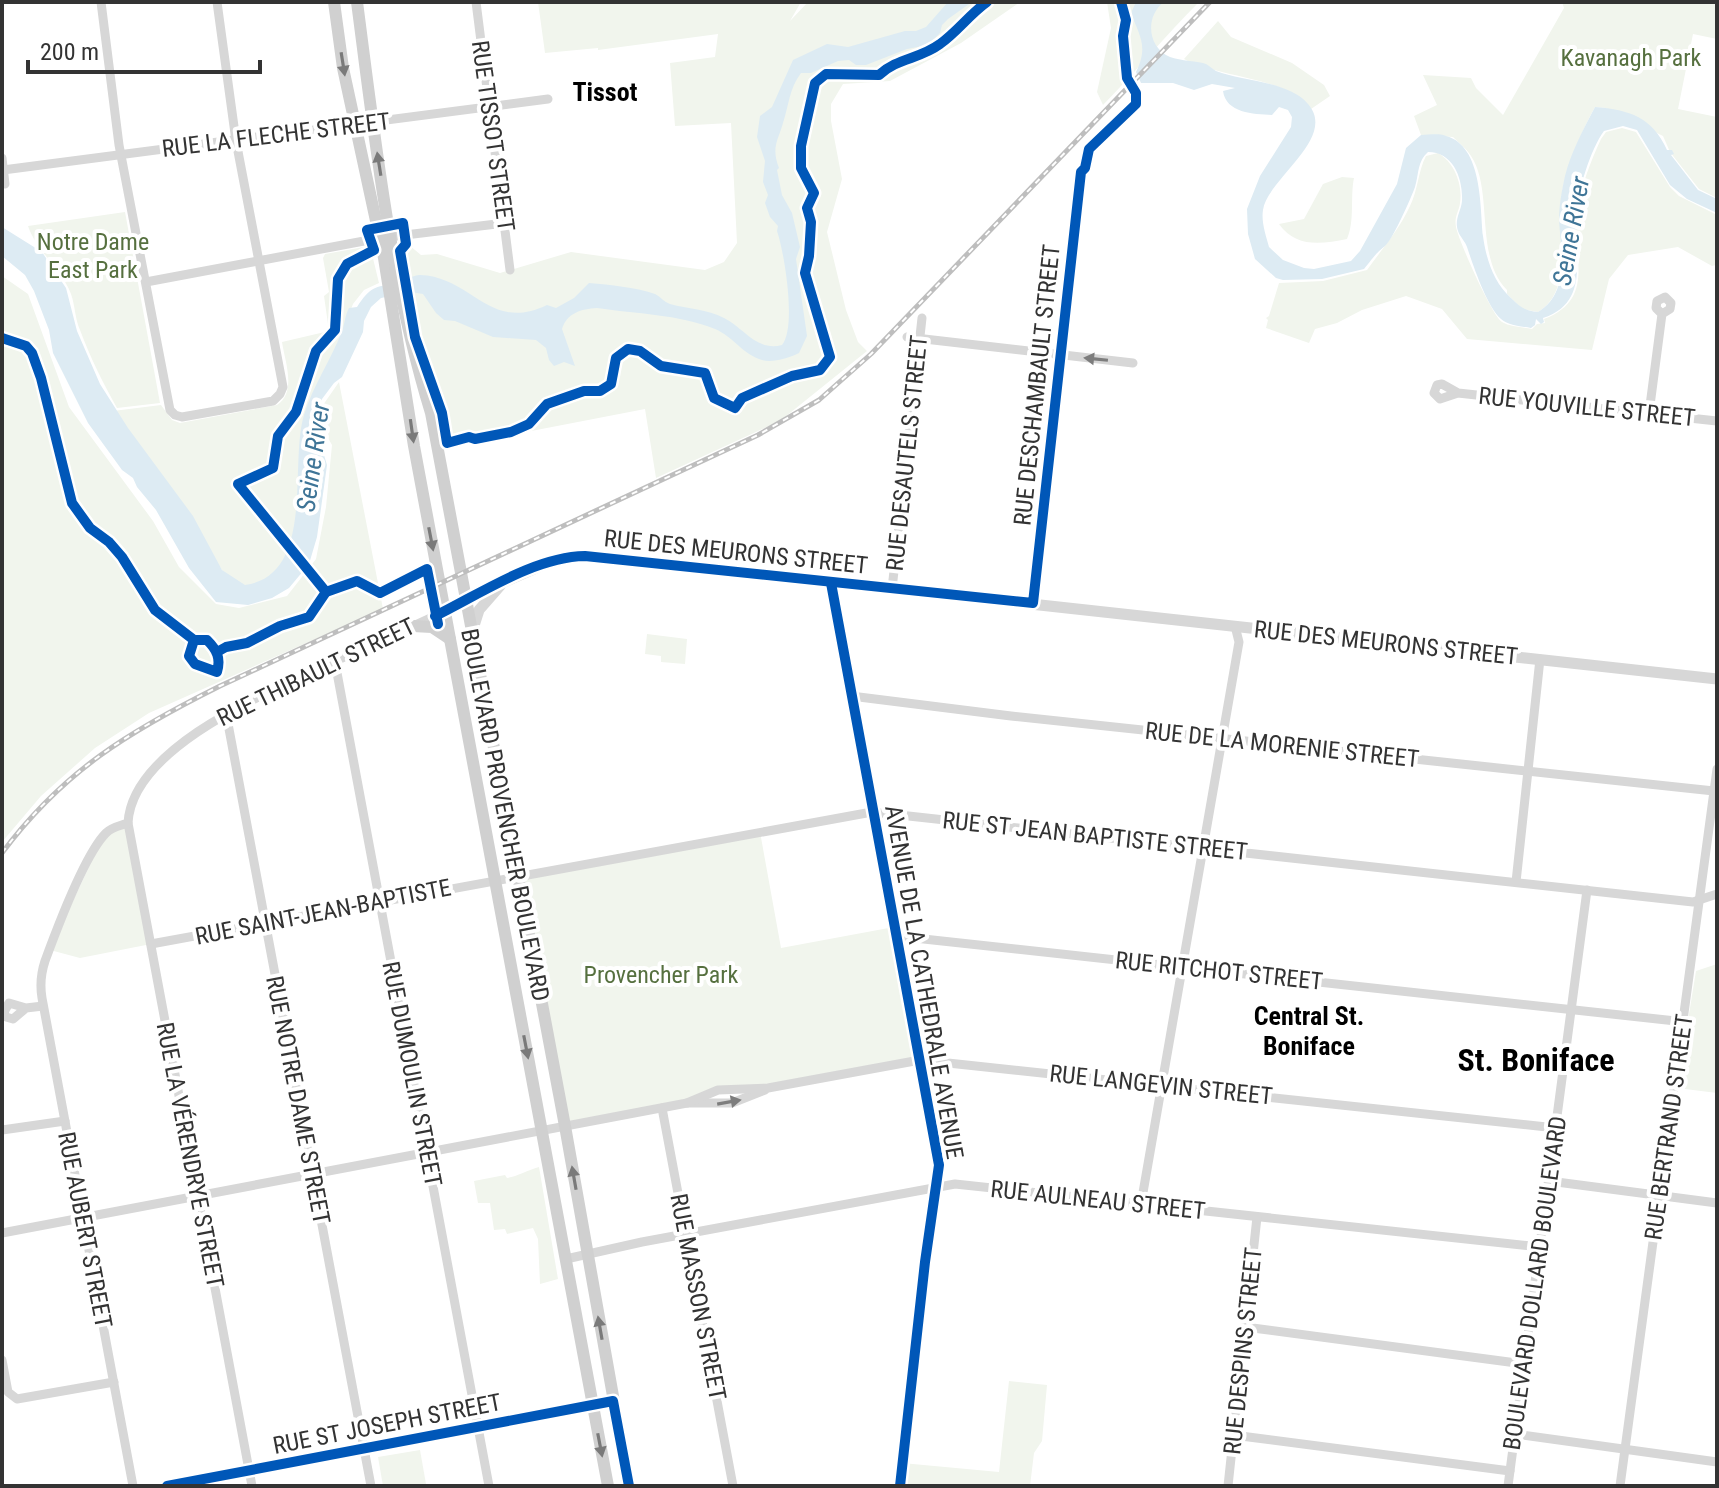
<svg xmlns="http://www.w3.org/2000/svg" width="1719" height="1488" font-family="'Roboto Condensed',sans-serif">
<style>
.green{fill:#f1f5ed}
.water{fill:#ddebf3}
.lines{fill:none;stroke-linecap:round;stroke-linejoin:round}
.minor{stroke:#d7d7d7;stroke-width:9}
.tertiary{stroke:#d7d7d7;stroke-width:11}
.secondary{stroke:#d0d0d0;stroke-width:12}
.rail-casing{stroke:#bebebe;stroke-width:5}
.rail{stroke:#fff;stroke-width:2;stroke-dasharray:6;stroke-linecap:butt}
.cycleway-casing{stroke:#fff;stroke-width:15}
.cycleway{stroke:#0057b8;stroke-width:10}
.oneway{fill:#7a7a7a}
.oneway2{fill:#7d7d7d}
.labels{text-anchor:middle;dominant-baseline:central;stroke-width:8;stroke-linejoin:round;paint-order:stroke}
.park-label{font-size:24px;fill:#56703f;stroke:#fff}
.street-label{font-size:24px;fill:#333;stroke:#fff}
.neighbourhood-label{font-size:26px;font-weight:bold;fill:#000;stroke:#fff}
.water-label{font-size:26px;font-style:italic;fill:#3f7597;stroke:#fff}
.district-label{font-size:32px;font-weight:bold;fill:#000;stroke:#fff}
</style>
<rect width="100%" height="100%" fill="#fff"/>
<g class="green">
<path d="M538,2h263l-11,19 18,-19h212l-59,41 -71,38 -47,3 -12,20v17l11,58 -15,53 19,78 12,32 9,9 -87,70 -124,57 -11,-69 -197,38 -5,-35 -26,-74 -15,-87 7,-6 12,10 16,-1 63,19 71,-21 134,18 19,-8 13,-19 -6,-120 -56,3 -5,-63 45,-6 3,-23 -120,16v-2l-53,5z"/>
<path d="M1107,2h92c-33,33 -63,69 -96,103l-6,-13 14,-64z"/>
<path d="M1562,2h155v37l-24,-5 -15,75 39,8v81l-18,-9 -29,-37 -7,-16 -57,-28 -11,-1c-13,23 -23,49 -31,75 -10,39 14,106 -26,130l-16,-3 -15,-15v-4c-33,-33 -13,-100 -36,-134 -4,-7 -12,-13 -18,-19l-32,-2 -7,-19 23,-11 -14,-30 48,3 5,10 27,27 61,-107z"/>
<path d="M1218,21l13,16 61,26 32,22 6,11 -19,13c-19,-31 -96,-32 -127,-50z"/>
<path d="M1622,128l14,4 34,55 9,9 38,19v46l-1,4 -4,1 -34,-19 -50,8 -19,24 -17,71 -125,-11 -25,-30 -36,-13 -44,14 -25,13 -22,6 -6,14 -43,-15 2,-8 -2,-2 3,-2 10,-33 44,-2 44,-11c15,-21 32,-40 43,-64 8,-16 8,-35 16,-50l12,-3c16,9 25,31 22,50 -1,9 -6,13 -4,24 2,12 36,89 46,95 8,5 21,5 30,7l5,-5 8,-1 -1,-4c55,-21 26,-68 33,-109 4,-23 14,-50 24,-71l5,-7z"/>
<path d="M1342,177l12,1c-4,19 1,43 -7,61 -26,5 -51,9 -68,-15l25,-5 19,-35z"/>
<path d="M125,212l35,191 -43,5c-14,-25 -27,-51 -37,-78 -5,-11 -5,-25 -9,-36 -10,-26 -34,-42 -43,-68z"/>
<path d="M370,246l9,37 -15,7 -11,14 -46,116 -10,114 -16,37 -23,16 -27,-4 -118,-172 48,-6 11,15 8,3 97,-18c20,-13 8,-43 5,-63l47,-11 -5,-35 5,-4 -6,-34 2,-4z"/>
<path d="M2,276l26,18 41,113 84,114 26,46 37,37 23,4 48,-12 29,-37 10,-52 6,-62 -11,-19 2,-21 16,-23 44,227 -234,104 -54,35 -54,48 -39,46z"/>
<path d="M647,634l40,5 -2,25 -24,-2v-6l-16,-2z"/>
<path d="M128,823l23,121 -71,14 -30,-8 53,-113z"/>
<path d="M760,832l21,116 113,-21 26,133 -212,34 -143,32 -49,-250z"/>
<path d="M1717,964v129l-40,-5 19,-117z"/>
<path d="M539,1167l19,112 -18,5 -2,-45 -5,-11 -26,6 -2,-5 -11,1 -4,-27h-12l-4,-22 31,-6 2,3c9,-1 21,-8 32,-11z"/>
<path d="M1009,1381l38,4 -5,56 -8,12 -4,33h-130l2,-23 97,9z"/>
<path d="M420,1450l6,34 -43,2 -5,-29z"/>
</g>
<g class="water">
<path d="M948,2h24l-24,17 -6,6 -2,8 -12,12 -21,4 -41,16h-10l-7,-5 -11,1 -27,12h-10c-12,16 -12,32 -18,50 -5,18 -12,24 -4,45l-2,2 5,25 10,18 8,34 -4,12 11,77 -8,17c-10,5 -27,10 -37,7 -20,-6 -28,-23 -47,-31 -38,-15 -78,-15 -118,-21 -16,1 -30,5 -35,21l13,37 -11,-4 -10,4 -5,-6 -3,-12 -10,-8 -43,-3 -38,-16 -11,-1 -8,-7 -13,-19 -12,-2 -30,6 -10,9 -7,14 -1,11 -21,45 -8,6 -12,16 -4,36 9,30 -10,72 -8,27 -20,24 -17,10 -24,7 -32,-3 -27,-34 -33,-58 -19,-23 -4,-9 -11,-8 -34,-47 -35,-70 -4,-23 -15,-39 -9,-16 -23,-19v-29l40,25 24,36 11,43 23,53 28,44 65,88 29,54 23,15c71,-10 44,-121 59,-170 9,-30 27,-55 38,-84 3,-8 3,-16 7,-23l8,-1c13,-20 17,-20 40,-24 8,-2 16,-8 23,-8 53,2 69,58 127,30l9,3 18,-10 15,-15c22,2 45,4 66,11 6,3 9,8 15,10 18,5 37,5 54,14 20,10 33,34 58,27 15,-18 2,-94 -5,-114l1,-5 -8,-9 -5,-14 3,-8 -5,-13 2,-21 -8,-24 3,-21 12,-9 21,-47 34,-16 21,3 57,-16h11l10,-4z"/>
<path d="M1136,2h28c-19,14 -17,45 6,55 10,4 29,4 36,7 4,2 6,5 10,7 25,10 73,10 92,33 30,34 -41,75 -45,106 -2,12 3,26 6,37l14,13 21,8 10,1 37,-8 9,-10 37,-67 9,-36 15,-13c8,0 17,-2 25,1 37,10 34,72 37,100 3,23 11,47 28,62 9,9 14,13 27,14 32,-19 23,-61 21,-92 0,-14 3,-31 6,-44 6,-24 19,-48 30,-69 35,3 57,10 72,43h5l2,4 -3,1 27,35 19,9v14l-30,-14 -17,-14 -33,-55 -14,-4 -19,5c-13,17 -27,62 -28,84 -3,38 16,87 -33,103l1,4 -3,2 -5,-5 -1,6 -4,3c-10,-2 -22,-2 -30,-9 -14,-12 -28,-54 -34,-72 -2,-6 -7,-10 -9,-16 -4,-12 3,-19 4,-30 1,-23 -9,-49 -34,-49 -11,10 -9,22 -13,35 -4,11 -22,52 -30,59 -11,9 -11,11 -21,23l-42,10 -39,1 -7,-2 -21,-19 -7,-25 -1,-25 13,-33 31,-49 1,-10 -4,-7 -9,-3 -7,8c-19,-1 -46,-2 -49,-24l12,-3 -23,-4 -18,6 -21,-7h-32l-5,-11c13,-26 3,-37 -5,-59z"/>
</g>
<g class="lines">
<g class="minor">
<path d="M101,2l18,143 51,265 5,5 7,2 91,-16 7,-7 3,-7 -47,-246 -19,-139"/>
<path d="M476,2l34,268"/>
<path d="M2,158l3,26"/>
<path d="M3,170l545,-71"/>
<path d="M146,282l234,-44 125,-15"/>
<path d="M907,337l226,26"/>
<path d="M1458,393l-16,-9 -5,1 -3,8 6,6 18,-6 259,28"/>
<path d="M1649,413l13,-99 -6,-6 1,-7 8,-4 6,6 -1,6 -8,5"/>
<path d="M831,583l108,582 -14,97 -25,224"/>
<path d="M892,589l30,-271"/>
<path d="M1033,603l48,-431"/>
<path d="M335,662l154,824"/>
<path d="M851,696l160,20 703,75"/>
<path d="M226,713l145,773"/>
<path d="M128,823l124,663"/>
<path d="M1516,882l24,-223"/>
<path d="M896,936l789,86"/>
<path d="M151,944l721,-132 821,90 24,-8"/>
<path d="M26,1008l-13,11 -7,-2 -2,-5 5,-9 17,5 17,-2"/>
<path d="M687,1103h45l33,-13"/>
<path d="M662,1108l71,378"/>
<path d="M2,1130l63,-9"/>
<path d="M1549,1181l168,22"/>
<path d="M1141,1204l98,-562 -4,-16"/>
<path d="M2,1233l685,-130 31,-13 50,-2 152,-28 636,68"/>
<path d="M566,1259l76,-17 313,-58 585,63"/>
<path d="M1245,1327l279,37"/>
<path d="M2,1360l6,32 9,7 97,-17"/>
<path d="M1515,1434l202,28"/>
<path d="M1233,1435l277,36"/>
<path d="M133,1486l-91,-488c-2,-12 -1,-25 3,-37 11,-30 39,-106 61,-128 6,-6 14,-7 22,-10 4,-77 145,-133 205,-161 38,-17 75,-33 112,-51"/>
<path d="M167,1486l446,-85"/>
<path d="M1228,1486l29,-269"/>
<path d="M1508,1486l79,-596"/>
<path d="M1620,1486l97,-717"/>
</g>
<g class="tertiary">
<path d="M465,599l92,-40 35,-3 1125,123"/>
<path d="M472,632l7,-22 21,-24"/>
</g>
<g class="secondary">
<path d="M334,2l9,66 41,190 30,188 194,1040"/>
<path d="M357,2c18,138 33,277 74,411l134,713 64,360"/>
<path d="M413,626l19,1 18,12"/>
</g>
<g class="rail-casing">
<path id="rail" d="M2,853c62,-83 128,-122 218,-167l538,-251 61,-35 52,-46 339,-352"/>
</g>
<use href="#rail" class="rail"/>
<g class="cycleway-casing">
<g id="cycleway">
<path d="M2,338l24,8 6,7 9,25 31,125 18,25 19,14 13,15 33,53 39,30h13c10,10 14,18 10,32l-22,-8 -6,-8 5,-16"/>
<path d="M831,583l108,582 -14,97 -25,224"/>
<path d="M326,592l-88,-108 35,-16 5,-32 18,-24 20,-61 19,-21 3,-51 9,-15 27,-14 -7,-20 36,-7 3,21 -6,7 15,86 27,76 5,30 22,-6 6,2 36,-7 18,-8 18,-20 37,-13h16l11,-7 5,-26 12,-9 12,2 21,15 44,7 9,25 21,10 7,-10 50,-22 28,-6 10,-13 -25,-84 4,-17 2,-34 -4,-14 7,-15 -13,-25v-22l14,-63 11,-9 53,1c18,-17 41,-16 61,-31 17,-12 30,-30 47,-42"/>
<path d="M435,616c45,-22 99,-59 150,-60l448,47 48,-431 4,-4 4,-19 47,-45v-11l-9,-15 -4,-42 3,-16 -5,-18"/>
<path d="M217,652l9,-5 21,-4 33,-17 29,-9 17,-25 31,-11 23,12 47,-24 11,55"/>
<path d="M167,1486l446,-85 16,85"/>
</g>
</g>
<use href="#cycleway" class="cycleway"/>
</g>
<defs><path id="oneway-solid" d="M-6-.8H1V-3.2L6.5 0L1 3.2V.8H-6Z" transform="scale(2)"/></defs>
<g class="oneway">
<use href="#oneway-solid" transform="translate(343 64) rotate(81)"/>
<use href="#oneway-solid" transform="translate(379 164) rotate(-99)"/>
<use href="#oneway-solid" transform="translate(412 431) rotate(82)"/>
<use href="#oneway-solid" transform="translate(431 539) rotate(79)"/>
<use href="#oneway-solid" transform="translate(526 1047) rotate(79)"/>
<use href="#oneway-solid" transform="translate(574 1178) rotate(-100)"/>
<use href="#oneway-solid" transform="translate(600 1328) rotate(-100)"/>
<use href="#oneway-solid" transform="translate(600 1445) rotate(79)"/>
</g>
<g class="oneway2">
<use href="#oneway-solid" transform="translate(1096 359) rotate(-174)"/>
<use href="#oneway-solid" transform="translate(729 1102) rotate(-10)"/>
</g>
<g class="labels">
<g class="park-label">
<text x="1631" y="58">Kavanagh Park</text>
<text x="93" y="242">Notre Dame<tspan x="93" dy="28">East Park</tspan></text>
<text x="661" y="975">Provencher Park</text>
</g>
<g class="street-label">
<text transform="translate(276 135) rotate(-7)">RUE LA FLECHE STREET</text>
<text transform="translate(493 136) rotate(82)">RUE TISSOT STREET</text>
<text transform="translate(1037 385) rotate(-84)">RUE DESCHAMBAULT STREET</text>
<text transform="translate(1587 407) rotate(6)">RUE YOUVILLE STREET</text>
<text transform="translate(907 453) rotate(-84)">RUE DESAUTELS STREET</text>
<text transform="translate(736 552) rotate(6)">RUE DES MEURONS STREET</text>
<text transform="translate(1386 643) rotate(6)">RUE DES MEURONS STREET</text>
<text transform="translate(316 672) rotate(-26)">RUE THIBAULT STREET</text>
<text transform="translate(1282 745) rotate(6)">RUE DE LA MORENIE STREET</text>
<text transform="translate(505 815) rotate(79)">BOULEVARD PROVENCHER BOULEVARD</text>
<text transform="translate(1095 836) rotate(6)">RUE ST JEAN BAPTISTE STREET</text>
<text transform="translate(323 912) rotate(-11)">RUE SAINT-JEAN-BAPTISTE</text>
<text transform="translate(1219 971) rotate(6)">RUE RITCHOT STREET</text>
<text transform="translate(924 982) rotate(80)">AVENUE DE LA CATHEDRALE AVENUE</text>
<text transform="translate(412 1074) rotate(79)">RUE DUMOULIN STREET</text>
<text transform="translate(1161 1085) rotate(6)">RUE LANGEVIN STREET</text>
<text transform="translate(298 1100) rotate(79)">RUE NOTRE DAME STREET</text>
<text transform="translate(1669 1127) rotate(-82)">RUE BERTRAND STREET</text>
<text transform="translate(190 1155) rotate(79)">RUE LA VÉRENDRYE STREET</text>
<text transform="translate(1098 1200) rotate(6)">RUE AULNEAU STREET</text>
<text transform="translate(85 1230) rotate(79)">RUE AUBERT STREET</text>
<text transform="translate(1535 1283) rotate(-82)">BOULEVARD DOLLARD BOULEVARD</text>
<text transform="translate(698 1297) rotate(79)">RUE MASSON STREET</text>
<text transform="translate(1243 1351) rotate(-84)">RUE DESPINS STREET</text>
<text transform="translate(387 1424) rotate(-11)">RUE ST JOSEPH STREET</text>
</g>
<g class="neighbourhood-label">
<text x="605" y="92">Tissot</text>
<text x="1309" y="1016">Central St.<tspan x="1309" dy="30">Boniface</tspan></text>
</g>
<g class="water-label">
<text transform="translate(1571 231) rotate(-80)">Seine River</text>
<text transform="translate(313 457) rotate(-82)">Seine River</text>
</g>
<g class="district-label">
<text x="1536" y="1060">St. Boniface</text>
</g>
</g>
<rect width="1719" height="1488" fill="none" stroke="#333333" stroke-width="8"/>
<path d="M28 60v12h232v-12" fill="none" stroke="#333333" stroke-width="4"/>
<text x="40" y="60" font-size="24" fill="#333333" stroke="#ffffff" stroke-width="6" paint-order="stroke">200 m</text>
</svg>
